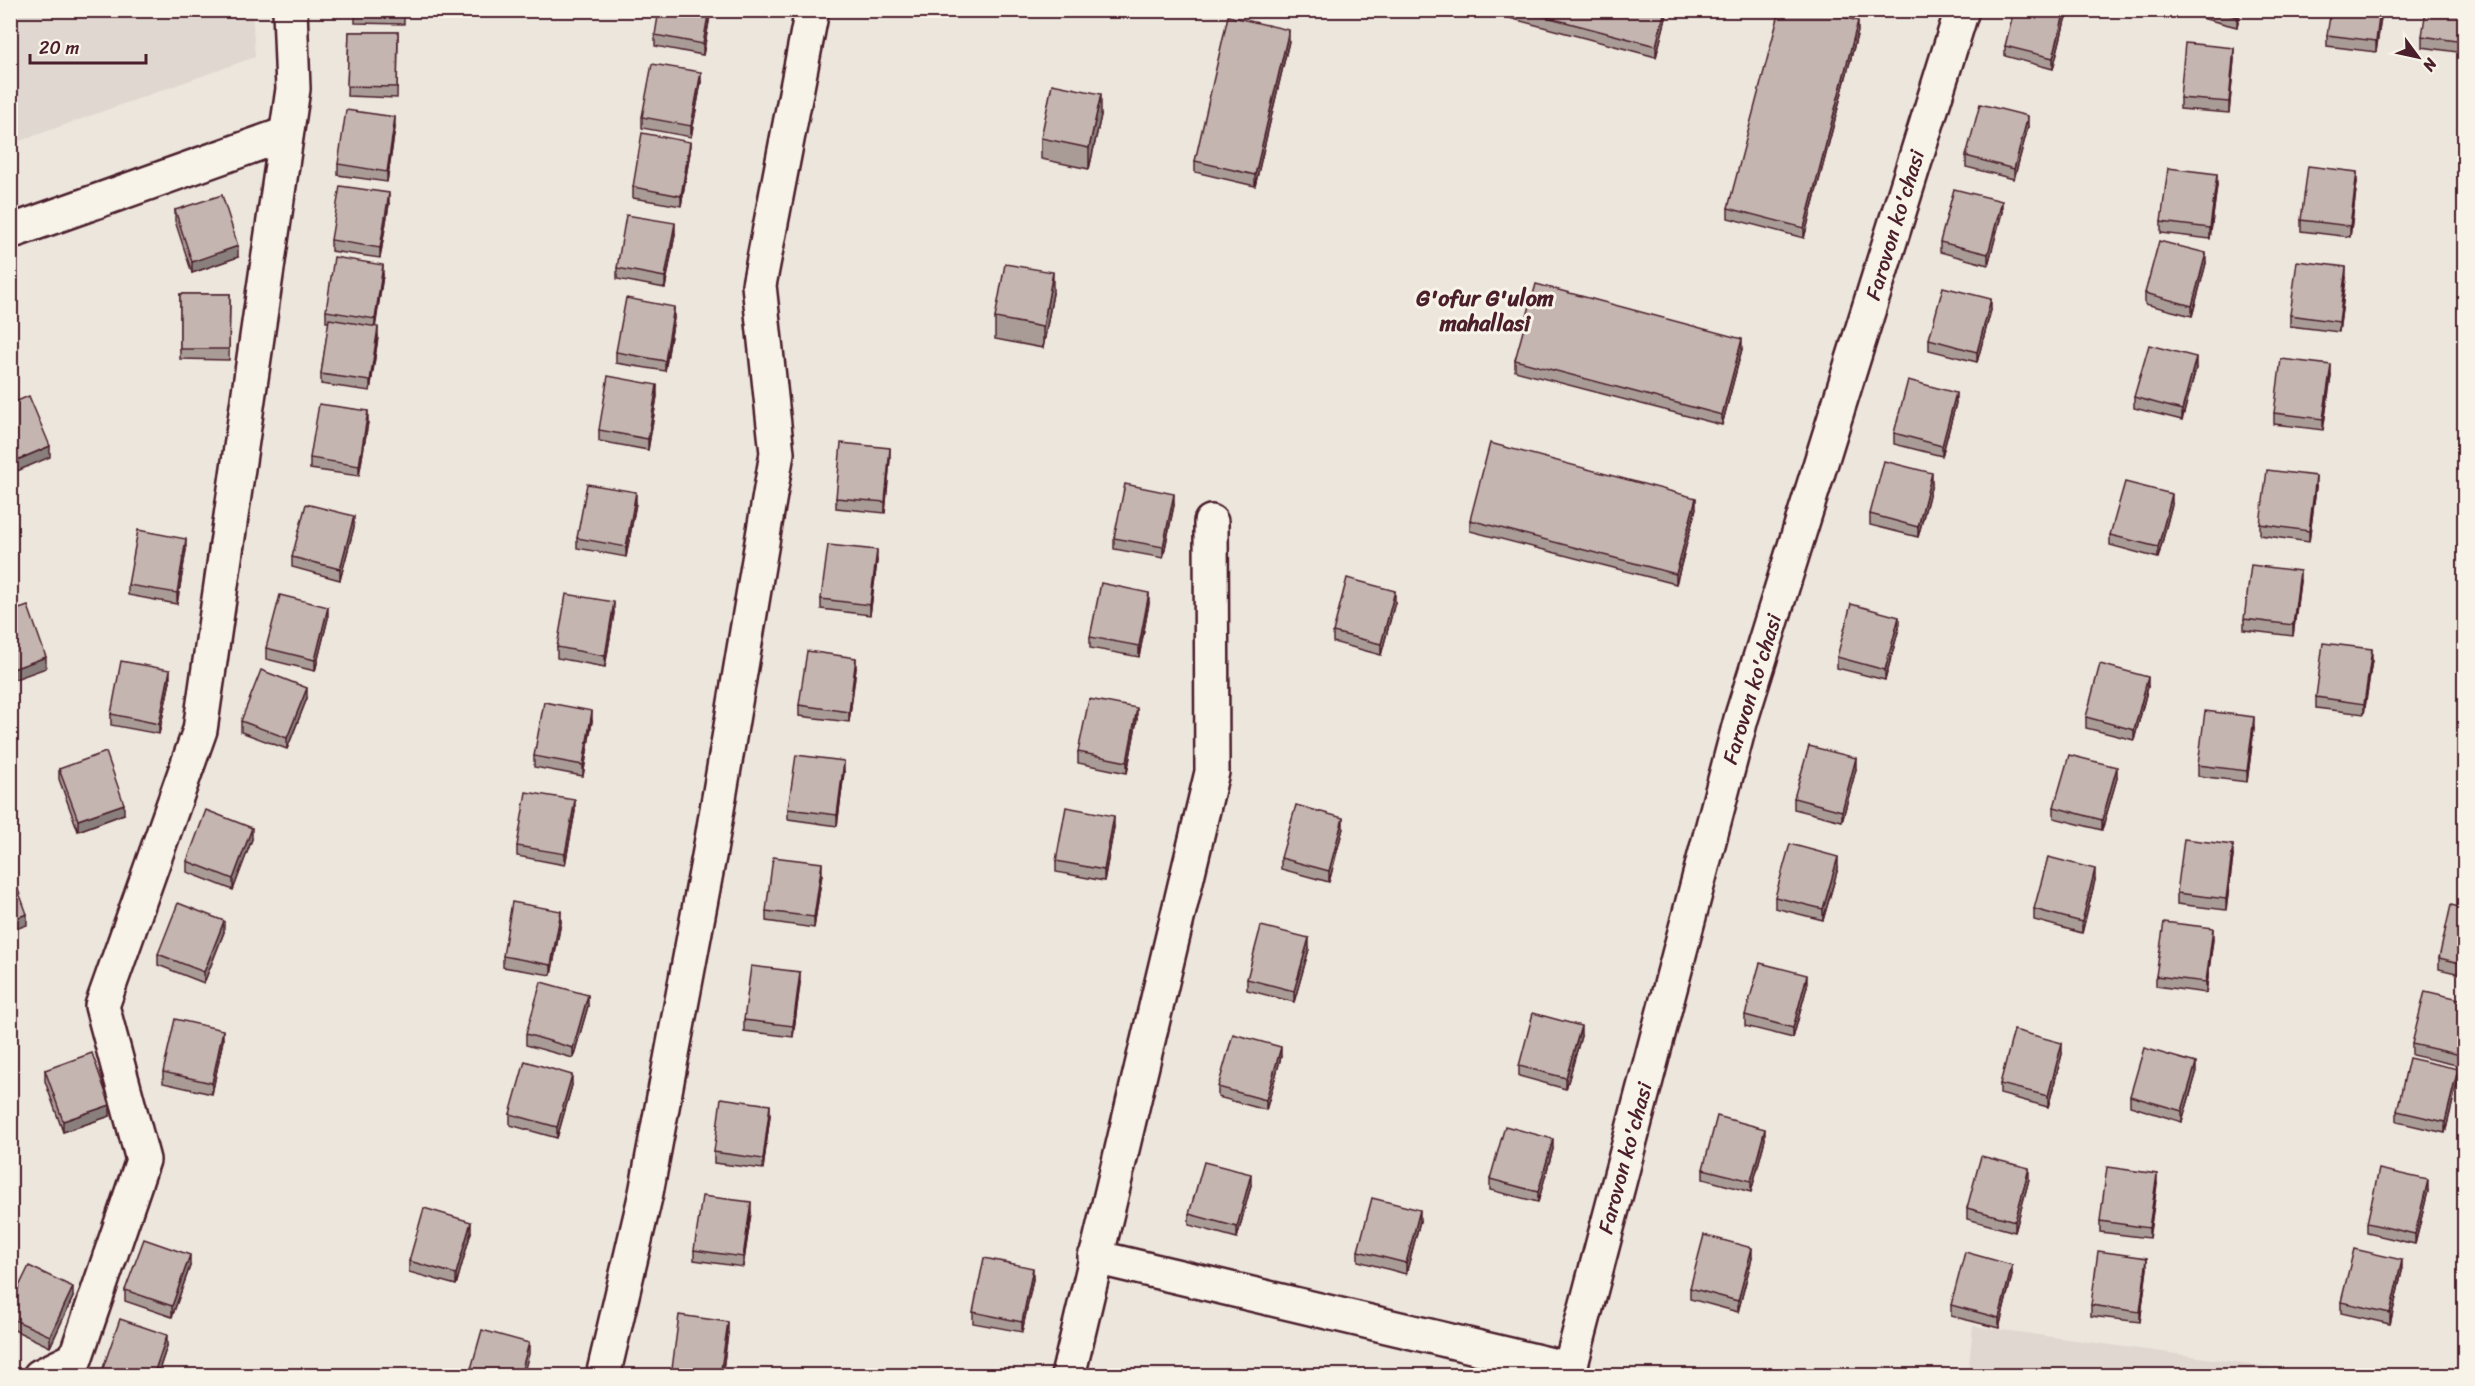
<svg xmlns="http://www.w3.org/2000/svg" width="2475" height="1386" font-family="Sriracha,sans-serif">
<style>
.built{fill:#e0d7d0}
.lines{fill:none;stroke-linecap:round;stroke-linejoin:round}
.minor-casing{stroke:#4a1f2b;stroke-width:38}
.minor{stroke:#f7f3e8;stroke-width:33}
.wall{fill:#a99c97;stroke:#4a1f2b;stroke-width:1.5}
.shaded-wall{fill:#897f7b;stroke:#4a1f2b;stroke-width:1.5}
.building{fill:#c4b5b0;stroke:#4a1f2b;stroke-width:1.5}
.labels{text-anchor:middle;dominant-baseline:central;stroke-width:6;stroke-linejoin:round;paint-order:stroke}
.street-label{font-size:21px;fill:#4a1f2b;stroke:#f7f3e8}
.neighbourhood-label{font-size:22px;font-weight:bold;fill:#4a1f2b;stroke:#f7f3e8}
</style>
<rect width="100%" height="100%" fill="#ece6dd"/>
<filter id="ink" filterUnits="userSpaceOnUse"><feTurbulence type="fractalNoise" baseFrequency=".0167" numOctaves="2"/><feDisplacementMap in="SourceGraphic" scale="12" xChannelSelector="R" yChannelSelector="G"/><feConvolveMatrix kernelMatrix="1 2 1 2 8 2 1 2 1" color-interpolation-filters="sRGB"/></filter>
<g filter="url(#ink)">
<g class="built">
<path d="M11,10l241,1 3,46 -244,87z"/>
<path d="M1973,1326l357,49h-362z"/>
</g>
<g class="lines">
<g class="minor-casing">
<g id="minor">
<path d="M10,232l276,-98"/>
<path d="M1095,1257l474,112"/>
<path d="M40,1376l35,-17 68,-199 -41,-154 98,-276 93,-641 -3,-79"/>
<path d="M603,1376l43,-183 64,-342 67,-398 -18,-168 53,-275"/>
<path d="M1068,1376l144,-604 -1,-250"/>
<path d="M1568,1376l173,-657 221,-709"/>
</g>
</g>
<use href="#minor" class="minor"/>
</g>
<g class="wall">
<path d="M404,10v14l-49,-1v-11z"/>
<path d="M711,10l-8,45 -48,-9v-11z"/>
<path d="M1479,10h189l-12,47z"/>
<path d="M2066,10v6l-13,53 -48,-13v-10z"/>
<path d="M2189,10h52l-4,17 -48,-12z"/>
<path d="M2382,10l-6,42 -49,-6v-11z"/>
<path d="M2464,10v43l-42,-6v-11z"/>
<path d="M1858,31l-54,207 -76,-20v-10z"/>
<path d="M349,32h49l-1,66 -50,-2z"/>
<path d="M1289,41l-34,145 -60,-14v-11z"/>
<path d="M2234,59l-5,54 -49,-4v-11z"/>
<path d="M701,82l-10,55 -49,-9v-11z"/>
<path d="M1101,115l-12,54 -48,-10v-21z"/>
<path d="M2028,127l-14,52 -48,-12v-11z"/>
<path d="M395,128l-8,54 -49,-7v-11z"/>
<path d="M690,152l-9,54 -48,-8v-11z"/>
<path d="M2357,182l-7,55 -49,-6v-11z"/>
<path d="M2217,185l-7,54 -49,-6v-11z"/>
<path d="M389,204l-9,54 -49,-7v-11z"/>
<path d="M175,210l63,47 -46,16 -17,-52z"/>
<path d="M2002,212l-14,53 -48,-13v-10z"/>
<path d="M675,234l-10,54 -48,-9v-11z"/>
<path d="M2206,263l-14,53 -47,-12v-11z"/>
<path d="M383,275l-8,51 3,11 -8,54 -49,-7v-10l8,-52h-3v-11z"/>
<path d="M2346,278l-7,54 -49,-6v-11z"/>
<path d="M1053,293l-10,55 -48,-9v-21z"/>
<path d="M180,294h50l-1,66 -49,-1z"/>
<path d="M1991,310l-14,52 -48,-12v-11z"/>
<path d="M674,318l-9,53 -49,-8v-11z"/>
<path d="M1742,349l-20,76 -207,-54v-11z"/>
<path d="M2196,368l-14,52 -48,-12v-11z"/>
<path d="M2331,376l-8,54 -49,-6v-11z"/>
<path d="M657,396l-9,54 -49,-9v-11z"/>
<path d="M1956,403l-14,53 -48,-12v-11z"/>
<path d="M368,422l-9,54 -49,-7v-11z"/>
<path d="M890,458l-5,55 -49,-5v-10z"/>
<path d="M1932,484l-14,53 -48,-12v-11z"/>
<path d="M2316,487l-7,55 -49,-7v-11z"/>
<path d="M636,503l-10,54 -49,-9v-10z"/>
<path d="M2172,504l-14,54 -48,-13v-10z"/>
<path d="M1174,505l-11,53 -49,-9v-11z"/>
<path d="M1696,508l-20,76 -206,-53v-11z"/>
<path d="M354,527l-14,53 -48,-13v-10z"/>
<path d="M186,550l-9,54 -49,-9v-10z"/>
<path d="M877,561l-7,54 -49,-6v-10z"/>
<path d="M2300,581l-7,55 -49,-6v-11z"/>
<path d="M1395,602l-14,53 -48,-13v-10z"/>
<path d="M1149,603l-10,54 -49,-9v-11z"/>
<path d="M614,613l-9,54 -48,-9v-11z"/>
<path d="M328,618l-13,53 -49,-12v-11z"/>
<path d="M1899,628l-14,52 -48,-12v-11z"/>
<path d="M2372,660l-8,54 -48,-6v-11z"/>
<path d="M856,668l-7,54 -50,-6v-11z"/>
<path d="M170,681l-11,53 -48,-9v-11z"/>
<path d="M2148,687l-14,53 -48,-12v-11z"/>
<path d="M307,698l-20,51 -46,-17v-11z"/>
<path d="M1137,719l-10,54 -49,-10v-11z"/>
<path d="M592,721l-9,55 -49,-9v-11z"/>
<path d="M2254,728l-7,54 -49,-6v-11z"/>
<path d="M59,769l65,45 -46,17 -19,-52z"/>
<path d="M1856,769l-14,52 -48,-12v-11z"/>
<path d="M844,772l-7,54 -49,-7v-10z"/>
<path d="M2117,778l-15,52 -48,-12v-11z"/>
<path d="M575,811l-10,54 -48,-9v-10z"/>
<path d="M1114,827l-10,54 -48,-9v-11z"/>
<path d="M1343,828l-14,54 -48,-13v-11z"/>
<path d="M252,839l-19,51 -46,-18v-11z"/>
<path d="M2233,856l-7,54 -49,-6v-11z"/>
<path d="M1838,868l-15,52 -48,-12v-11z"/>
<path d="M822,874l-8,54 -48,-7v-10z"/>
<path d="M2095,880l-13,53 -48,-13v-11z"/>
<path d="M2464,908v67l-25,-6v-11z"/>
<path d="M561,922l-10,53 -48,-8v-11z"/>
<path d="M224,932l-20,51 -46,-18v-11z"/>
<path d="M2213,939l-7,54 -50,-7v-10z"/>
<path d="M1309,949l-15,53 -47,-12v-11z"/>
<path d="M800,983l-7,54 -49,-6v-11z"/>
<path d="M1807,986l-14,52 -48,-12v-11z"/>
<path d="M2464,1000l-3,66 -49,-11v-11z"/>
<path d="M588,1006l-15,52 -47,-13v-11z"/>
<path d="M1581,1036l-15,53 -47,-13v-10z"/>
<path d="M223,1040l-11,54 -49,-11v-11z"/>
<path d="M2062,1054l-14,53 -48,-13v-10z"/>
<path d="M1281,1057l-15,53 -48,-13v-10z"/>
<path d="M45,1070l65,46 -47,16 -18,-51z"/>
<path d="M2196,1074l-14,48 -52,-16v-10z"/>
<path d="M2458,1080l-13,53 -48,-11v-11z"/>
<path d="M572,1085l-15,53 -47,-13v-11z"/>
<path d="M770,1115l-7,54 -49,-6v-11z"/>
<path d="M1765,1139l-14,53 -48,-13v-10z"/>
<path d="M1553,1149l-15,53 -48,-12v-11z"/>
<path d="M2029,1179l-14,53 -48,-13v-11z"/>
<path d="M2157,1184l-8,54 -49,-6v-11z"/>
<path d="M1251,1185l-14,53 -48,-13v-11z"/>
<path d="M2428,1191l-13,53 -48,-11v-10z"/>
<path d="M751,1213l-8,54 -49,-7v-10z"/>
<path d="M1420,1221l-14,53 -48,-13v-10z"/>
<path d="M471,1232l-15,53 -47,-13v-11z"/>
<path d="M1752,1258l-14,54 -48,-13v-11z"/>
<path d="M190,1266l-18,51 -47,-16v-11z"/>
<path d="M2147,1268l-7,54 -49,-6v-11z"/>
<path d="M2402,1271l-12,53 -49,-11v-11z"/>
<path d="M2012,1275l-13,53 -48,-12v-11z"/>
<path d="M1033,1279l-11,53 -49,-9v-11z"/>
<path d="M73,1297l-23,50 -40,-19v-23z"/>
<path d="M728,1333l-6,43h-50v-7z"/>
<path d="M167,1346l-10,30h-55v-5z"/>
</g>
<g class="shaded-wall">
<path d="M709,10h2l-8,45v-11z"/>
<path d="M1665,10h3l-12,47v-11z"/>
<path d="M2065,10h1v6l-13,53v-11z"/>
<path d="M2238,10h3l-4,17v-10z"/>
<path d="M2380,10h2l-6,42v-11z"/>
<path d="M1858,21v10l-54,207v-10z"/>
<path d="M1289,30v11l-34,145v-11z"/>
<path d="M2234,48v11l-5,54v-11z"/>
<path d="M701,72v10l-10,55v-11z"/>
<path d="M1101,94v21l-12,54v-21z"/>
<path d="M2028,116v11l-14,52v-10z"/>
<path d="M395,117v11l-8,54v-10z"/>
<path d="M690,142v10l-9,54v-10z"/>
<path d="M2357,172v10l-7,55v-11z"/>
<path d="M2217,174v11l-7,54v-11z"/>
<path d="M389,193v11l-9,54v-10z"/>
<path d="M2002,201v11l-14,53v-11z"/>
<path d="M675,223v11l-10,54v-11z"/>
<path d="M238,246v11l-46,16v-11z"/>
<path d="M2206,253v10l-14,53v-10z"/>
<path d="M383,265v10l-8,54v-10z"/>
<path d="M2346,267v11l-7,54v-10z"/>
<path d="M1053,272v21l-10,55v-21z"/>
<path d="M1991,299v11l-14,52v-10z"/>
<path d="M674,307v11l-9,53v-10z"/>
<path d="M378,327v10l-8,54v-10z"/>
<path d="M1742,339v10l-20,76v-10z"/>
<path d="M2196,357v11l-14,52v-10z"/>
<path d="M2331,365v11l-8,54v-11z"/>
<path d="M657,385v11l-9,54v-11z"/>
<path d="M1956,393v10l-14,53v-10z"/>
<path d="M368,411v11l-9,54v-10z"/>
<path d="M50,446v11l-40,17v-11z"/>
<path d="M890,448v10l-5,55v-11z"/>
<path d="M1932,473v11l-14,53v-10z"/>
<path d="M2316,476v11l-7,55v-11z"/>
<path d="M636,492v11l-10,54v-10z"/>
<path d="M1174,494v11l-11,53v-11z"/>
<path d="M2172,494v10l-14,54v-11z"/>
<path d="M1696,498v10l-20,76v-10z"/>
<path d="M354,516v11l-14,53v-11z"/>
<path d="M186,539v11l-9,54v-11z"/>
<path d="M877,550v11l-7,54v-10z"/>
<path d="M2300,571v10l-7,55v-11z"/>
<path d="M1395,591v11l-14,53v-11z"/>
<path d="M1149,593v10l-10,54v-11z"/>
<path d="M614,602v11l-9,54v-11z"/>
<path d="M328,607v11l-13,53v-11z"/>
<path d="M1899,617v11l-14,52v-10z"/>
<path d="M2372,649v11l-8,54v-10z"/>
<path d="M46,657v11l-36,13v-11z"/>
<path d="M856,658v10l-7,54v-10z"/>
<path d="M170,670v11l-11,53v-10z"/>
<path d="M2148,677v10l-14,53v-10z"/>
<path d="M307,688v10l-20,51v-11z"/>
<path d="M1137,708v11l-10,54v-11z"/>
<path d="M592,711v10l-9,55v-11z"/>
<path d="M2254,717v11l-7,54v-11z"/>
<path d="M1856,758v11l-14,52v-10z"/>
<path d="M844,761v11l-7,54v-11z"/>
<path d="M2117,767v11l-15,52v-10z"/>
<path d="M575,800v11l-10,54v-11z"/>
<path d="M124,804v10l-46,17v-11z"/>
<path d="M1114,816v11l-10,54v-11z"/>
<path d="M1343,818v10l-14,54v-11z"/>
<path d="M252,828v11l-19,51v-11z"/>
<path d="M2233,845v11l-7,54v-11z"/>
<path d="M1838,857v11l-15,52v-11z"/>
<path d="M822,863v11l-8,54v-11z"/>
<path d="M2095,869v11l-13,53v-11z"/>
<path d="M561,911v11l-10,53v-10z"/>
<path d="M27,914v11l-17,6v-11z"/>
<path d="M224,921v11l-20,51v-11z"/>
<path d="M2213,928v11l-7,54v-11z"/>
<path d="M1309,938v11l-15,53v-11z"/>
<path d="M800,972v11l-7,54v-11z"/>
<path d="M1807,975v11l-14,52v-10z"/>
<path d="M588,995v11l-15,52v-10z"/>
<path d="M1581,1026v10l-15,53v-11z"/>
<path d="M223,1030v10l-11,54v-11z"/>
<path d="M2464,1040v10l-3,16v-11z"/>
<path d="M2062,1043v11l-14,53v-11z"/>
<path d="M1281,1047v10l-15,53v-10z"/>
<path d="M2196,1063v11l-14,48v-11z"/>
<path d="M2458,1069v11l-13,53v-11z"/>
<path d="M572,1075v10l-15,53v-11z"/>
<path d="M110,1105v11l-47,16v-11z"/>
<path d="M770,1105v10l-7,54v-10z"/>
<path d="M1765,1129v10l-14,53v-11z"/>
<path d="M1553,1139v10l-15,53v-10z"/>
<path d="M2029,1168v11l-14,53v-11z"/>
<path d="M1251,1174v11l-14,53v-11z"/>
<path d="M2157,1174v10l-8,54v-10z"/>
<path d="M2428,1180v11l-13,53v-10z"/>
<path d="M751,1202v11l-8,54v-10z"/>
<path d="M1420,1210v11l-14,53v-11z"/>
<path d="M471,1222v10l-15,53v-11z"/>
<path d="M1752,1248v10l-14,54v-11z"/>
<path d="M190,1255v11l-18,51v-11z"/>
<path d="M2147,1258v10l-7,54v-10z"/>
<path d="M2402,1260v11l-12,53v-11z"/>
<path d="M2012,1265v10l-13,53v-10z"/>
<path d="M1033,1268v11l-11,53v-10z"/>
<path d="M73,1287v10l-23,50v-11z"/>
<path d="M728,1322v11l-6,43h-2z"/>
<path d="M167,1335v11l-10,30h-4z"/>
<path d="M529,1343v11l-6,22h-3z"/>
</g>
<g class="building">
<path d="M355,10h49v3l-49,-1z"/>
<path d="M659,10h50l-6,34 -48,-9z"/>
<path d="M1520,10h145l-9,36z"/>
<path d="M1780,10h38l40,11 -54,207 -76,-20z"/>
<path d="M2014,10h51l-12,48 -48,-12z"/>
<path d="M2213,10h25l-1,7z"/>
<path d="M2331,10h49l-4,31 -49,-6z"/>
<path d="M2426,10h38v32l-42,-6z"/>
<path d="M1228,16l61,14 -34,145 -60,-14z"/>
<path d="M349,32h49l-1,55 -50,-1z"/>
<path d="M2185,43l49,5 -5,54 -49,-4z"/>
<path d="M652,64l49,8 -10,54 -49,-9z"/>
<path d="M1052,84l49,10 -12,54 -48,-10z"/>
<path d="M1980,104l48,12 -14,53 -48,-13z"/>
<path d="M346,110l49,7 -8,55 -49,-8z"/>
<path d="M642,133l48,9 -9,54 -48,-9z"/>
<path d="M2308,166l49,6 -7,54 -49,-6z"/>
<path d="M2168,168l49,6 -7,54 -49,-6z"/>
<path d="M340,186l49,7 -9,55 -49,-8z"/>
<path d="M1954,189l48,12 -14,53 -48,-12z"/>
<path d="M222,195l16,51 -46,16 -17,-52z"/>
<path d="M626,215l49,8 -10,54 -48,-9z"/>
<path d="M2159,241l47,12 -14,53 -47,-13z"/>
<path d="M334,257l49,8 -8,54 -49,-8z"/>
<path d="M2297,261l49,6 -7,55 -49,-7z"/>
<path d="M1005,264l48,8 -10,55 -48,-9z"/>
<path d="M1536,284l206,55 -20,76 -207,-55z"/>
<path d="M1943,287l48,12 -14,53 -48,-13z"/>
<path d="M180,294h50l-1,55h-49z"/>
<path d="M626,298l48,9 -9,54 -49,-9z"/>
<path d="M329,319l49,8 -8,54 -49,-7z"/>
<path d="M2149,345l47,12 -14,53 -48,-13z"/>
<path d="M2281,359l50,6 -8,54 -49,-6z"/>
<path d="M608,376l49,9 -9,54 -49,-9z"/>
<path d="M1908,380l48,13 -14,53 -48,-13z"/>
<path d="M29,396l21,50 -40,17v-59z"/>
<path d="M319,404l49,7 -9,55 -49,-8z"/>
<path d="M841,443l49,5 -5,54 -49,-4z"/>
<path d="M1490,443l206,55 -20,76 -206,-54z"/>
<path d="M1884,461l48,12 -14,54 -48,-13z"/>
<path d="M2267,470l49,6 -7,55 -49,-7z"/>
<path d="M2125,482l47,12 -14,53 -48,-12z"/>
<path d="M587,484l49,8 -10,55 -49,-9z"/>
<path d="M1125,484l49,10 -11,53 -49,-9z"/>
<path d="M306,504l48,12 -14,53 -48,-12z"/>
<path d="M138,530l48,9 -9,54 -49,-8z"/>
<path d="M828,545l49,5 -7,55 -49,-6z"/>
<path d="M2251,565l49,6 -7,54 -49,-6z"/>
<path d="M1347,578l48,13 -14,53 -48,-12z"/>
<path d="M1101,583l48,10 -10,53 -49,-9z"/>
<path d="M566,594l48,8 -9,54 -48,-9z"/>
<path d="M280,595l48,12 -13,53 -49,-12z"/>
<path d="M1851,604l48,13 -14,53 -48,-13z"/>
<path d="M28,606l18,51 -36,13v-58z"/>
<path d="M2323,643l49,6 -8,55 -48,-7z"/>
<path d="M807,651l49,7 -7,54 -50,-7z"/>
<path d="M121,661l49,9 -11,54 -48,-10z"/>
<path d="M2100,664l48,13 -14,53 -48,-13z"/>
<path d="M261,670l46,18 -20,50 -46,-17z"/>
<path d="M1089,699l48,9 -10,54 -49,-10z"/>
<path d="M544,702l48,9 -9,54 -49,-9z"/>
<path d="M2205,711l49,6 -7,54 -49,-6z"/>
<path d="M1809,746l47,12 -14,53 -48,-13z"/>
<path d="M106,752l18,52 -46,16 -19,-51z"/>
<path d="M796,755l48,6 -7,54 -49,-6z"/>
<path d="M2069,755l48,12 -15,53 -48,-13z"/>
<path d="M526,792l49,8 -10,54 -48,-8z"/>
<path d="M1296,805l47,13 -14,53 -48,-13z"/>
<path d="M1066,807l48,9 -10,54 -48,-9z"/>
<path d="M206,810l46,18 -19,51 -46,-18z"/>
<path d="M2184,839l49,6 -7,54 -49,-6z"/>
<path d="M1790,844l48,13 -15,52 -48,-12z"/>
<path d="M773,857l49,6 -8,54 -48,-6z"/>
<path d="M2048,857l47,12 -13,53 -48,-13z"/>
<path d="M10,868l17,46 -17,6z"/>
<path d="M512,902l49,9 -10,54 -48,-9z"/>
<path d="M178,903l46,18 -20,51 -46,-18z"/>
<path d="M2451,905l13,3v56l-25,-6z"/>
<path d="M2164,922l49,6 -7,54 -50,-6z"/>
<path d="M1261,926l48,12 -15,53 -47,-12z"/>
<path d="M1760,963l47,12 -14,53 -48,-13z"/>
<path d="M751,966l49,6 -7,54 -49,-6z"/>
<path d="M541,982l47,13 -15,53 -47,-14z"/>
<path d="M2425,991l39,9v40l-3,15 -49,-11z"/>
<path d="M1533,1013l48,13 -15,52 -47,-12z"/>
<path d="M175,1019l48,11 -11,53 -49,-11z"/>
<path d="M2014,1030l48,13 -14,53 -48,-12z"/>
<path d="M1233,1034l48,13 -15,53 -48,-13z"/>
<path d="M2144,1048l52,15 -14,48 -52,-15z"/>
<path d="M92,1053l18,52 -47,16 -18,-51z"/>
<path d="M2409,1058l49,11 -13,53 -48,-11z"/>
<path d="M525,1061l47,14 -15,52 -47,-13z"/>
<path d="M721,1098l49,7 -7,54 -49,-7z"/>
<path d="M1717,1116l48,13 -14,52 -48,-12z"/>
<path d="M1505,1126l48,13 -15,53 -48,-13z"/>
<path d="M1981,1156l48,12 -14,53 -48,-13z"/>
<path d="M1204,1162l47,12 -14,53 -48,-13z"/>
<path d="M2107,1167l50,7 -8,54 -49,-7z"/>
<path d="M2379,1169l49,11 -13,54 -48,-11z"/>
<path d="M702,1196l49,6 -8,55 -49,-7z"/>
<path d="M1372,1198l48,12 -14,53 -48,-12z"/>
<path d="M424,1208l47,14 -15,52 -47,-13z"/>
<path d="M1704,1235l48,13 -14,53 -48,-13z"/>
<path d="M144,1239l46,16 -18,51 -47,-16z"/>
<path d="M2354,1249l48,11 -12,53 -49,-11z"/>
<path d="M2098,1251l49,7 -7,54 -49,-7z"/>
<path d="M1965,1252l47,13 -13,53 -48,-13z"/>
<path d="M984,1258l49,10 -11,54 -49,-10z"/>
<path d="M29,1266l44,21 -23,49 -40,-18v-13z"/>
<path d="M679,1315l49,7 -8,54 -48,-7z"/>
<path d="M120,1319l47,16 -14,41h-37l-14,-5z"/>
<path d="M482,1330l47,13 -9,33h-51z"/>
<path d="M1262,1370l21,6h-22z"/>
</g>
</g>
<g class="labels">
<g class="street-label">
<text transform="translate(1895 225) rotate(-73)">Farovon ko'chasi</text>
<text transform="translate(1752 689) rotate(-73)">Farovon ko'chasi</text>
<text transform="translate(1625 1158) rotate(-75)">Farovon ko'chasi</text>
</g>
<g class="neighbourhood-label">
<text x="1485" y="298">G'ofur G'ulom<tspan x="1485" dy="25">mahallasi</tspan></text>
</g>
</g>
<rect width="2475" height="1386" fill="none" stroke="#f7f3e8" stroke-width="36"/>
<rect x="18" y="18" width="2439" height="1350" fill="none" stroke="#4a1f2b" stroke-width="2" filter="url(#ink)"/>
<g transform="translate(2418 57) rotate(123)" stroke="#f7f3e8" stroke-width="4.5" paint-order="stroke">
<path d="M0-4.5L10 22L0 15L-10 22Z" fill="#4a1f2b"/>
<text y="-9" font-size="16" font-weight="bold" text-anchor="middle" fill="#4a1f2b">N</text>
</g>
<path d="M30 54v9h116v-9" fill="none" stroke="#4a1f2b" stroke-width="3"/>
<text x="39" y="54" font-size="18" fill="#4a1f2b" stroke="#f7f3e8" stroke-width="4.5" paint-order="stroke">20 m</text>
</svg>
